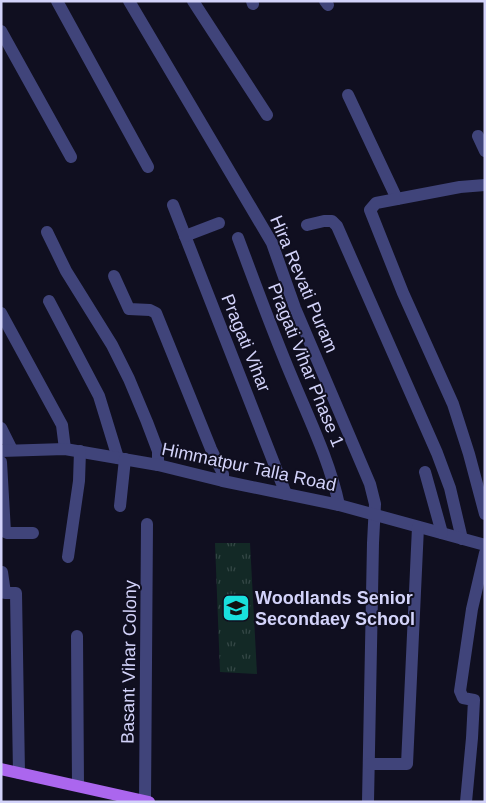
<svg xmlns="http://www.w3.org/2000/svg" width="486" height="803" font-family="Helvetica,sans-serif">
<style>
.park{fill:url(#park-tufts)}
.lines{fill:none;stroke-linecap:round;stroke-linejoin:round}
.minor{stroke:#40447a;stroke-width:12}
.major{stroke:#ab66ee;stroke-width:12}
.labels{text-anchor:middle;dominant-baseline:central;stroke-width:4;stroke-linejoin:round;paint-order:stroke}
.street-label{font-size:18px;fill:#d3d3fa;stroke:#100f20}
.poi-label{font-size:18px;font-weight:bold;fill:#d3d3fa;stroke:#100f20;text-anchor:start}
</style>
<defs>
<pattern id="park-tufts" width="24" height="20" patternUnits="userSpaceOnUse" patternTransform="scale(1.25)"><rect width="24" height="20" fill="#132926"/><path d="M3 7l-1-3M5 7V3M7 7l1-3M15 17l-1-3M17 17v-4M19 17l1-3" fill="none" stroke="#344746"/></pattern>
</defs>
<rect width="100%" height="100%" fill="#100f20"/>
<path class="park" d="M215,543h35l7,131 -37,-2z"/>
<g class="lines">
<g class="minor">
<path d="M57,1l91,166"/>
<path d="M129,1l143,242 23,65 75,176 5,20 -2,39 -5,259"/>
<path d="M193,1l74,114"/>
<path d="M252,1l1,3"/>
<path d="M325,1l3,4"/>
<path d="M1,31l70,126"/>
<path d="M348,95l49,104"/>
<path d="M478,136l7,15"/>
<path d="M485,185l-25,2 -84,16 -6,7 33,83 50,111 16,50 16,60"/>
<path d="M173,205l113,289"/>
<path d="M307,225l17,-4h8l5,5 100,227 13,35 12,51"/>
<path d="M47,232l19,39 46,74 17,34 18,43 11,29v14"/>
<path d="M185,236l34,-13"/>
<path d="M238,238c18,48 35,95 55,142 17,41 37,82 46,125"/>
<path d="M114,276l15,33 21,1 6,3 55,136 12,25v7"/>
<path d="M49,301l50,95 19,62"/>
<path d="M1,313l61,112 3,24"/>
<path d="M1,428l11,22"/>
<path d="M1,451l64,-2 93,16 65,16 116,24 146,40"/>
<path d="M1,462l4,70 2,1h26"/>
<path d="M425,472l17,61"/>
<path d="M120,506l5,-47"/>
<path d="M68,557l11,-76 1,-30"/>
<path d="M2,572l3,21h11l3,180"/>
<path d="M77,636l1,149"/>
<path d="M369,764h38l11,-237"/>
<path d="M145,801l2,-277"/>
<path d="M466,802l6,-64 2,-38 -11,-2 -3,-7 12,-82 13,-56"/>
</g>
<path class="major" d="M1,769l148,33"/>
</g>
<defs>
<g id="school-square" transform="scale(1.4375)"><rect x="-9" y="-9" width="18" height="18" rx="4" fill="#19e0dd" stroke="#100f20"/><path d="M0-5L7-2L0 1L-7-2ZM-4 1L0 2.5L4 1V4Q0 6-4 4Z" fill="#111"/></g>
</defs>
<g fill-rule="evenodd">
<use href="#school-square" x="236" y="608"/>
</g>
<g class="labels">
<g class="street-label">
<text transform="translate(304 284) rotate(67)">Hira Revati Puram</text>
<text transform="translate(246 343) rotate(68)">Pragati Vihar</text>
<text transform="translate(306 365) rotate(68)">Pragati Vihar Phase 1</text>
<text transform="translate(249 467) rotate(12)">Himmatpur Talla Road</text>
<text transform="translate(129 662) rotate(-89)">Basant Vihar Colony</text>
</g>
<g class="poi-label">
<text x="255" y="598">Woodlands Senior<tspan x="255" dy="21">Secondaey School</tspan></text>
</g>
</g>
<rect width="486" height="803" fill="none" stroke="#d3d3fa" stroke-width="5"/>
</svg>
